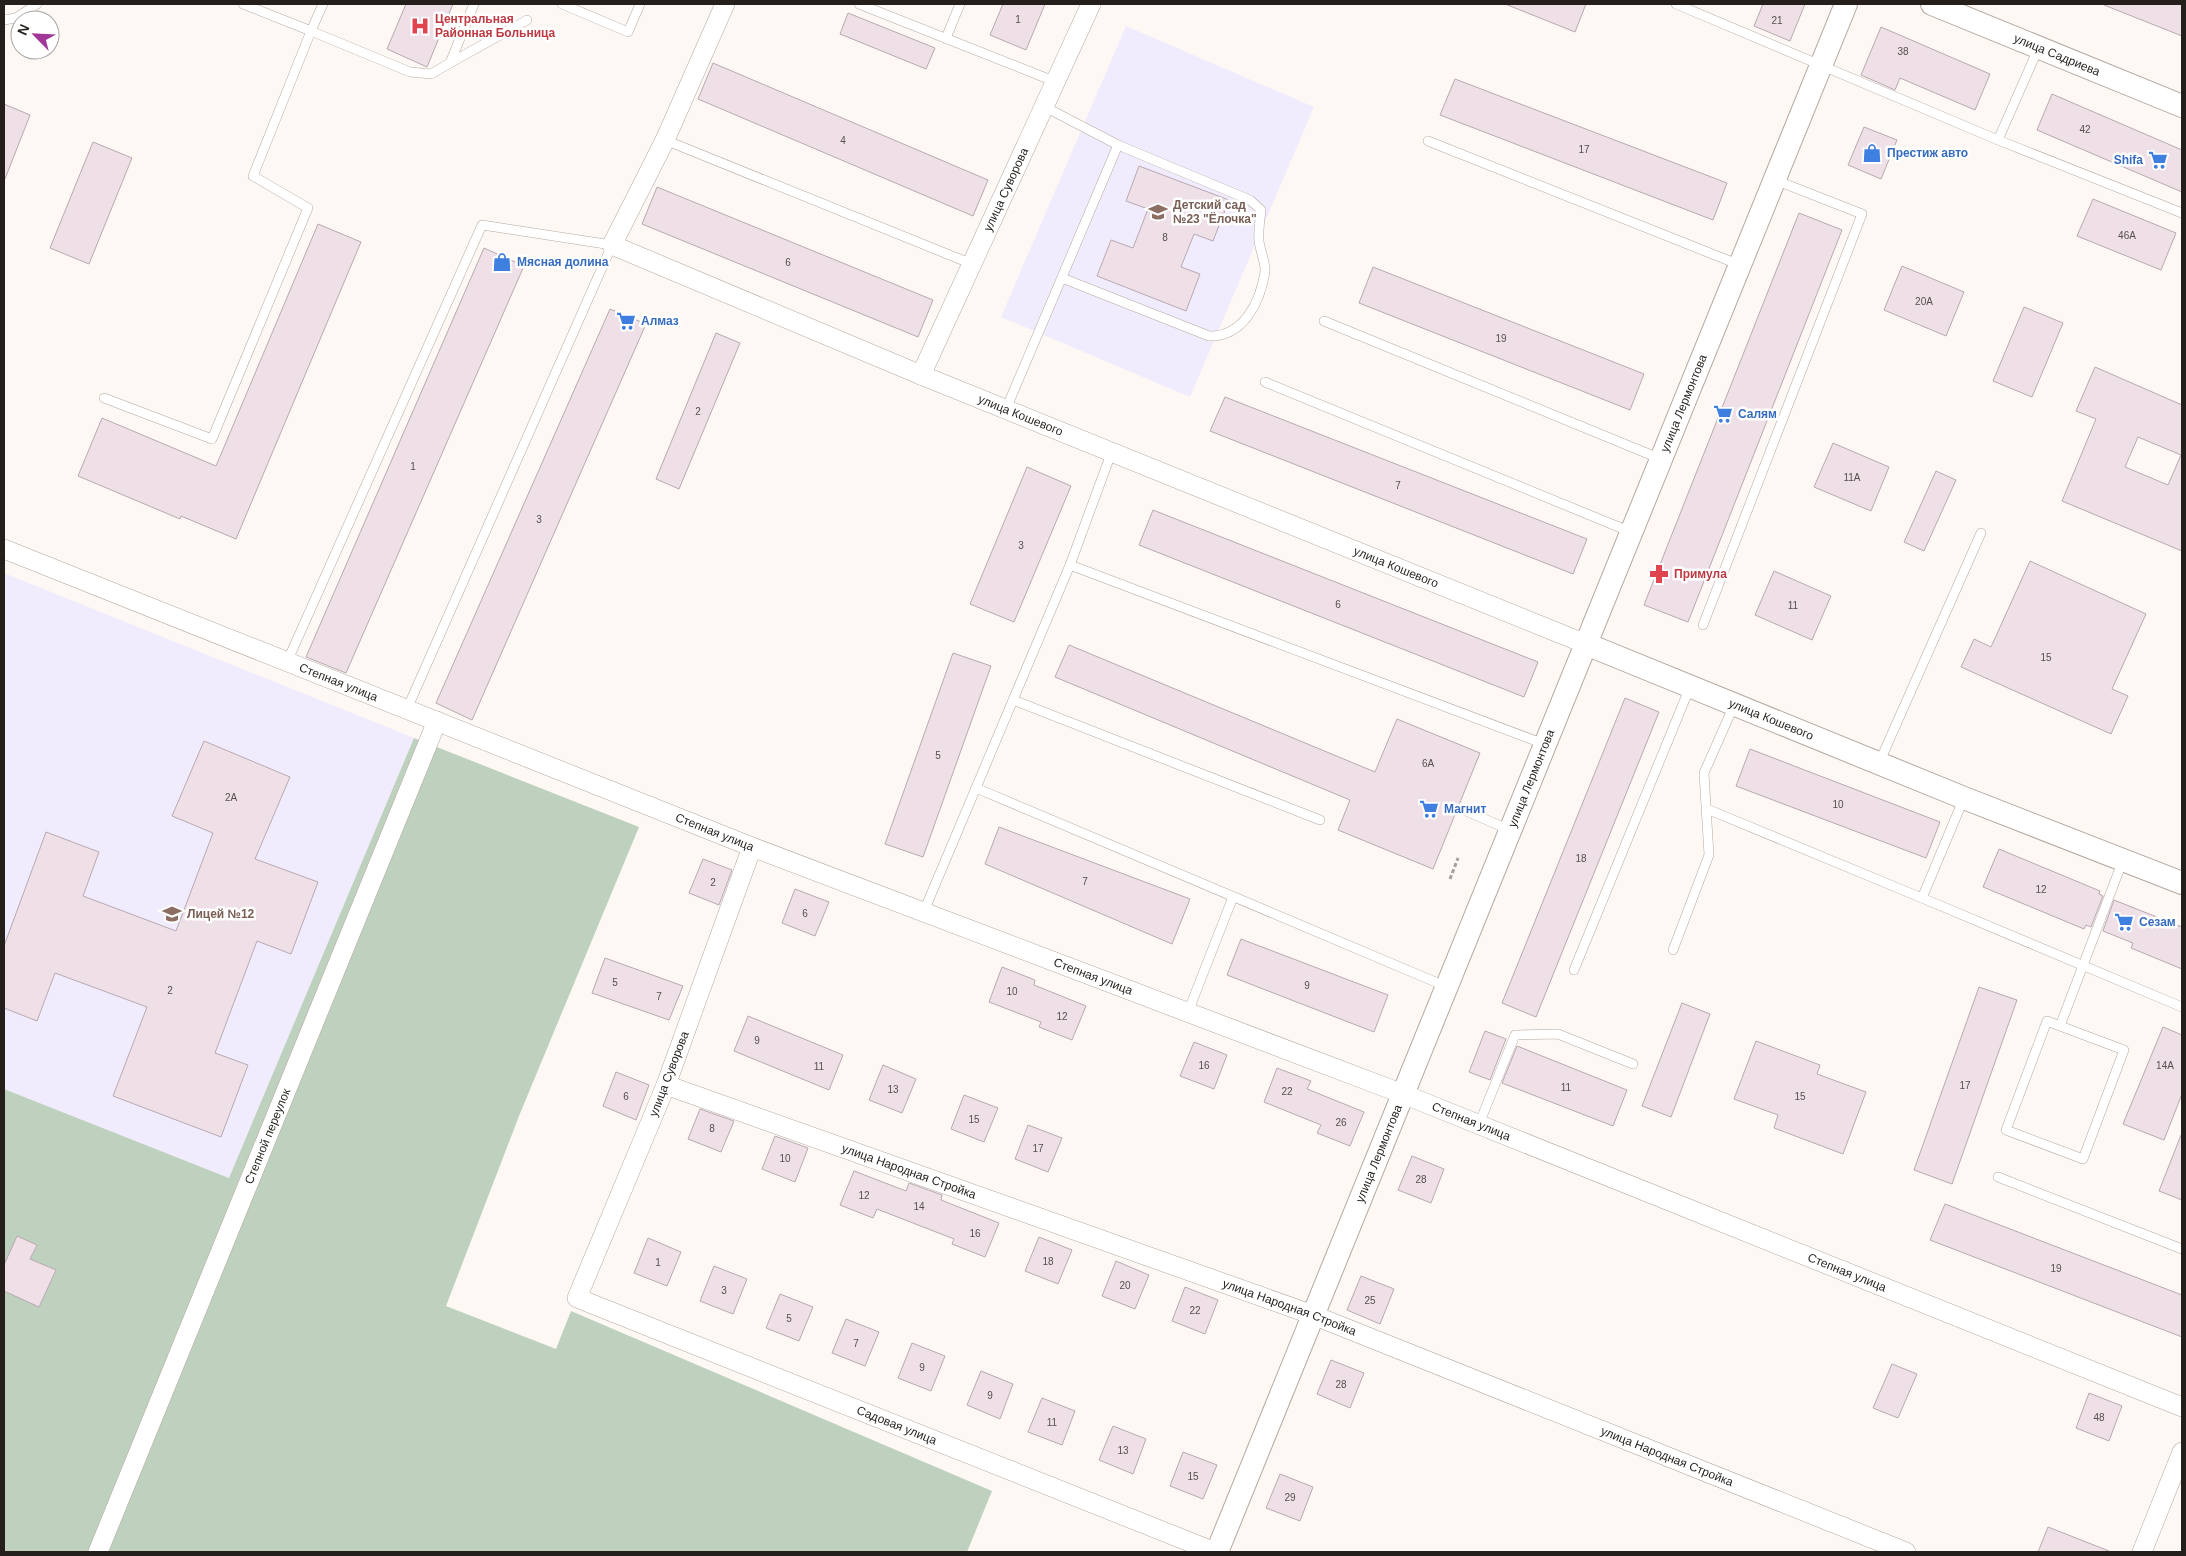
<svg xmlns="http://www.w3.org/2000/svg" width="2186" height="1556" font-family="Arial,sans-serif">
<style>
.education{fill:#f0ecfe}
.green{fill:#bed0be}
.building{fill:#efdfe7;stroke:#b8a9b1;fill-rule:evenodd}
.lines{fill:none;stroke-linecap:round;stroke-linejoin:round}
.service-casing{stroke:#b6a89f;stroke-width:10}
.minor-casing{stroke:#b6a89f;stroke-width:20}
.tertiary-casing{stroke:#b6a89f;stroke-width:24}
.path{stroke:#a49f9b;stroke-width:3;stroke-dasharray:4 2.5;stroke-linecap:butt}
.service{stroke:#fff;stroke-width:9}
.minor{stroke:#fff;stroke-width:19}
.tertiary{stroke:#fff;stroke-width:22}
.labels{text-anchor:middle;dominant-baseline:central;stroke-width:5;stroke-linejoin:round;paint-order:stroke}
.number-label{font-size:10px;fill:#574f4e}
.health-label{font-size:12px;font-weight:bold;fill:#be3a42;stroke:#fff;text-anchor:start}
.street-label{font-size:12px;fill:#241f1b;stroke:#fff}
.shop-label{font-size:12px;font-weight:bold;fill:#366cbe;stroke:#fff;text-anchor:start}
.education-label{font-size:12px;font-weight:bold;fill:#785e54;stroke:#fff;text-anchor:start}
</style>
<rect width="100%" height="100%" fill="#fdf8f4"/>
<g class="education">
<path d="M1126,26l188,81 -124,290 -189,-80z"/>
<path d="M4,573l410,165 -185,440 -225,-89z"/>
</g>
<path class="green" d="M414,738l225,89 -120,289 -73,190 110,43 15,-38 421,180 -25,61h-963v-463l225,89z"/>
<g class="building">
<path d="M406,4h47l-26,63 -40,-18z"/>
<path d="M1003,4h42l-19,46 -36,-15z"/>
<path d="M1505,4h81l-11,28z"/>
<path d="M1763,4h42l-15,37 -36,-15z"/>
<path d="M2104,4h78v32l-78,-31z"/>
<path d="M848,13l87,35 -9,21 -86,-35z"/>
<path d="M1881,27l109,47 -15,36 -75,-32 -5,12 -34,-15z"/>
<path d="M713,63l275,117 -15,36 -275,-117z"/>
<path d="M1455,79l272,104 -14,37 -273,-105z"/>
<path d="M2052,94l130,56v42l-145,-62z"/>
<path d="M4,104l26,11 -25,64h-1z"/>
<path d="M1864,127l33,13 -16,39 -33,-14z"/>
<path d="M93,142l39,16 -43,106 -39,-16z"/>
<path d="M1139,166l90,34 -16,41 -19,-7 -13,33 19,7 -14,37 -89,-35 14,-36 22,8 15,-39 -22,-8z"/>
<path d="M657,187l276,113 -15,37 -276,-113z"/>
<path d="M2093,199l83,34 -15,37 -84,-34z"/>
<path d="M1799,213l43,17 -154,392 -44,-17z"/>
<path d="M318,224l43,18 -125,297 -55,-23 -1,3 -102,-43 24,-58 114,48z"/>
<path d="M484,248l40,18 -178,407 -40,-16z"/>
<path d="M1902,266l62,26 -18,44 -62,-26z"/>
<path d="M1373,267l271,107 -14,36 -271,-107z"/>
<path d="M2024,307l39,16 -31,74 -39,-16z"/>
<path d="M610,309l36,15 -174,396 -36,-17z"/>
<path d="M716,333l24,10 -61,146 -23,-10z"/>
<path d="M2095,367l87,38v146l-120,-50 34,-82 -20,-8zM2138,437l43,18 -13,30 -43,-18z"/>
<path d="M1225,397l362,142 -14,35 -363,-143z"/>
<path d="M1833,443l56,24 -18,44 -57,-24z"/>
<path d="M1027,467l44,19 -57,136 -44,-18z"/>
<path d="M1936,471l20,9 -32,71 -20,-9z"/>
<path d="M1153,510l385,152 -14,35 -385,-152z"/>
<path d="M2030,561l116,53 -34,75 16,7 -17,38 -150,-67 13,-28 17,8z"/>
<path d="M1774,571l57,25 -19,44 -57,-25z"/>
<path d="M1069,645l306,127 22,-53 83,34 -47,116 -95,-39 12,-30 -295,-123z"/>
<path d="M953,653l38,13 -68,191 -38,-13z"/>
<path d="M1625,698l34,14 -123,305 -34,-14z"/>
<path d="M204,741l86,36 -35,82 63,23 -27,72 -34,-13 -42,112 33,12 -27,72 -108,-41 34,-89 -92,-34 -18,48 -33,-13v-62l42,-114 53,20 -16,44 93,35 37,-98 -41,-17z"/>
<path d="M1750,749l190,73 -14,36 -190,-72z"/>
<path d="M999,827l191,72 -18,45 -187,-80z"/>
<path d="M1999,849l101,42 -1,3 4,2 -12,31 -5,-2 -2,4 -101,-42z"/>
<path d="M703,859l29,11 -13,35 -30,-12z"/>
<path d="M795,889l34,13 -14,34 -33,-13z"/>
<path d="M2114,900l68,27v42l-51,-21 2,-5 -30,-12z"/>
<path d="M1241,939l147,56 -14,37 -147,-57z"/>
<path d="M605,958l78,28 -14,34 -77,-27z"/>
<path d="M1002,967l33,13 -1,5 52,21 -14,34 -33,-13 2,-5 -52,-20z"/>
<path d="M1979,987l38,13 -65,184 -38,-14z"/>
<path d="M1682,1003l28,11 -39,103 -29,-11z"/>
<path d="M748,1016l95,39 -14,35 -95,-39z"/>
<path d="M2163,1027l19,8v59l-18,46 -41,-16z"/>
<path d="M1485,1031l21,8 -16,41 -21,-8z"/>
<path d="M1756,1041l64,24 -3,9 49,18 -23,62 -69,-26 4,-13 -44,-16z"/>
<path d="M1194,1042l33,13 -13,34 -34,-13z"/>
<path d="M1517,1046l110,44 -14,36 -111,-43z"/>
<path d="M883,1065l33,14 -14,34 -33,-13z"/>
<path d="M1277,1068l34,13 -4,8 57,23 -14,34 -33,-13 4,-8 -57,-23z"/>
<path d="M616,1072l33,13 -13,35 -33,-14z"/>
<path d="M964,1095l34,13 -14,34 -33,-13z"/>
<path d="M700,1109l34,12 -13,31 -33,-13z"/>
<path d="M1028,1125l34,13 -14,34 -33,-13z"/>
<path d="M2181,1135h1v65l-23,-9z"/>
<path d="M775,1136l33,12 -13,34 -33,-13z"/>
<path d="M1412,1156l32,13 -13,34 -33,-13z"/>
<path d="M854,1171l52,20 3,-8 33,12 -1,5 58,23 -14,34 -33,-13 2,-5 -77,-30 -4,9 -33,-13z"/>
<path d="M1945,1204l237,91v42l-252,-97z"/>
<path d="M17,1236l20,9 -7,14 26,11 -17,37 -35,-16v-26z"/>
<path d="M1039,1237l33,13 -14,34 -33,-13z"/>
<path d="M648,1238l33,14 -14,34 -33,-13z"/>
<path d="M1116,1261l33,14 -14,34 -33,-13z"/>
<path d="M714,1266l33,13 -14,35 -33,-13z"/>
<path d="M1361,1276l33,13 -14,35 -33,-14z"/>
<path d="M1185,1287l33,13 -13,34 -33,-13z"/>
<path d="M780,1294l33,13 -14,34 -33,-13z"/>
<path d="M846,1319l33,13 -14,34 -33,-13z"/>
<path d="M912,1343l33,13 -14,35 -33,-13z"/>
<path d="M1331,1360l33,13 -14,35 -33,-14z"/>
<path d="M1892,1364l25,10 -19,44 -25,-10z"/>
<path d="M981,1371l32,13 -13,35 -33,-14z"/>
<path d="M2089,1393l33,13 -13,35 -33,-13z"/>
<path d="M1042,1398l33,13 -13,34 -34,-13z"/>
<path d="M1113,1426l33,13 -13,35 -34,-14z"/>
<path d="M1183,1452l34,13 -14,34 -33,-13z"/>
<path d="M1280,1474l33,13 -13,34 -34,-13z"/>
<path d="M2048,1527l61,24v1h-71z"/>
</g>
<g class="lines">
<g class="service-casing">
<g id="service">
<path d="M243,4l68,27 12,-27"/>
<path d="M562,4l66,28 12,-28"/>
<path d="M859,4l197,78"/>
<path d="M1676,4l322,136 184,73"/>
<path d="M4,20l12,-2 21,-14"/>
<path d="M946,38l14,-34"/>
<path d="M450,63l77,-43"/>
<path d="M665,140l307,124"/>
<path d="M1998,140l40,-91"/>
<path d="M1428,141l312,124"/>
<path d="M1062,278l147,58c34,1 51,-33 56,-64 1,-9 -5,-21 -6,-31 -1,-9 1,-21 2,-31l-11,-10 -132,-55"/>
<path d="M1324,321l337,138"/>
<path d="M1265,382l366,150"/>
<path d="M104,398l108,41 96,-231 -55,-32 58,-145 99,41 21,2 19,-11 24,-59"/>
<path d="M1006,409l112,-264 -73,-38"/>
<path d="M1070,565l474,179"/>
<path d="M1703,625l159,-411 -87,-34"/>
<path d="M287,662l195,-437 130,20 -205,464"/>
<path d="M1013,700l307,120"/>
<path d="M1879,763l102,-230"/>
<path d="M976,788l469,198"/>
<path d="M1707,809l215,89 42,-100"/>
<path d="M1466,811l44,19"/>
<path d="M1922,898l260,109"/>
<path d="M924,911l146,-346 42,-114"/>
<path d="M1673,950l36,-95 -5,-82 30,-68"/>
<path d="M1574,970l116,-283"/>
<path d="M1188,1012l45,-115"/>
<path d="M2060,1026l64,24 -41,109 -77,-29 41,-109 13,5 63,-166"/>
<path d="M1479,1124l36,-89 43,-1 75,30"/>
<path d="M1998,1177l184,72"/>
</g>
</g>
<g class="minor-casing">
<g id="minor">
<path id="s1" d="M725,4l-60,136 -53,105 309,130 665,269"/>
<path id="s2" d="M921,375l170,-371"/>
<path id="s3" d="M4,549l748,298 651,247 779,313"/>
<path id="s4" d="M752,847l-86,238 -89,213 638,254"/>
<path id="s5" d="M666,1085l647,230 593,237"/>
<path id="s6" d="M98,1552l339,-831"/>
<path d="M2142,1552l40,-100"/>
</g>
</g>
<g class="tertiary-casing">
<g id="tertiary">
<path id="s7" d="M1932,4l250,102"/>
<path id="s8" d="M1586,644l378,154 218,85"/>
<path id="s9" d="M1217,1552l629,-1548"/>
</g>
</g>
<path class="path" d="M1450,879l8,-21"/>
<use href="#service" class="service"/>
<use href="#minor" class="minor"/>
<use href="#tertiary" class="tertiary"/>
</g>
<defs>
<g id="hospital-bare" transform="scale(1.5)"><path d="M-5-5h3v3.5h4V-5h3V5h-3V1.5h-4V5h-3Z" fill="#e0444e" stroke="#fff" stroke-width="2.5" paint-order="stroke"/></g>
<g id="shop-bare" transform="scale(1.5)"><path d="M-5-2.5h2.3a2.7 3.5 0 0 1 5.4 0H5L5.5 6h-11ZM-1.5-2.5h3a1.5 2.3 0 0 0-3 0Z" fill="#3f7fe0" stroke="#fff" stroke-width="2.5" paint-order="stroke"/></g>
<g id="supermarket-bare" transform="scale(1.5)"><path d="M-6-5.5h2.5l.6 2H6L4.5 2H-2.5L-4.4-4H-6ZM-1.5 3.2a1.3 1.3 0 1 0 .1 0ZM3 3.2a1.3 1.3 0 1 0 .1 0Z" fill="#3f7fe0" stroke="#fff" stroke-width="2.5" paint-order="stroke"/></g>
<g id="school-bare" transform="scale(1.5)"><path d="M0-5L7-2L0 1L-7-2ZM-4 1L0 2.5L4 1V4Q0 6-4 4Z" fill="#8d6e63" stroke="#fff" stroke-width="2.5" paint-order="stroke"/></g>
<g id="pharmacy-bare" transform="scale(1.5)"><path d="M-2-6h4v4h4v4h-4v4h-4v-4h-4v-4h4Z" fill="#e0444e" stroke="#fff" stroke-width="2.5" paint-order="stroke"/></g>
</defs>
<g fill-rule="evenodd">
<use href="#hospital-bare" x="420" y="26"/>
<use href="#shop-bare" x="1872" y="153"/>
<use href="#supermarket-bare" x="2158" y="160"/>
<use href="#school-bare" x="1158" y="212"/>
<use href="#shop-bare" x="502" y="262"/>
<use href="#supermarket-bare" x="626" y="321"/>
<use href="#supermarket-bare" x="1723" y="414"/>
<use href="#pharmacy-bare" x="1659" y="574"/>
<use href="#supermarket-bare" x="1429" y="809"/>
<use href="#school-bare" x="172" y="914"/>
<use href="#supermarket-bare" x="2124" y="922"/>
</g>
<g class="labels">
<g class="number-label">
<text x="1018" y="19">1</text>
<text x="1777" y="20">21</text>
<text x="1903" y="51">38</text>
<text x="2085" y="129">42</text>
<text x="843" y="140">4</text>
<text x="1584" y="149">17</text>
<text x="2127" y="235">46А</text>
<text x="1165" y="237">8</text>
<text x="788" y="262">6</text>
<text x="1924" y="301">20А</text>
<text x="1501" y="338">19</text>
<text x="698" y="411">2</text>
<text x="413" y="466">1</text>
<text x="1852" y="477">11А</text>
<text x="1398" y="485">7</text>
<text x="539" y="519">3</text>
<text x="1021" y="545">3</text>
<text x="1338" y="604">6</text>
<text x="1793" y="605">11</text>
<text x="2046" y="657">15</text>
<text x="938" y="755">5</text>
<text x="1428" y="763">6А</text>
<text x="231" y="797">2А</text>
<text x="1838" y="804">10</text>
<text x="1581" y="858">18</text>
<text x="1085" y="881">7</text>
<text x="713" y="882">2</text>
<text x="2041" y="889">12</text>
<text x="805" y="913">6</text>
<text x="615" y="982">5</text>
<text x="1307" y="985">9</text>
<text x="170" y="990">2</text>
<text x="1012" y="991">10</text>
<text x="659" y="996">7</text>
<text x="1062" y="1016">12</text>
<text x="757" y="1040">9</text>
<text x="1204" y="1065">16</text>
<text x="2165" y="1065">14А</text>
<text x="819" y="1066">11</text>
<text x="1965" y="1085">17</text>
<text x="1566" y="1087">11</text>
<text x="893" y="1089">13</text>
<text x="1287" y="1091">22</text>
<text x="626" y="1096">6</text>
<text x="1800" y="1096">15</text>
<text x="974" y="1119">15</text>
<text x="1341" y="1122">26</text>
<text x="712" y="1128">8</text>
<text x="1038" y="1148">17</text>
<text x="785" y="1158">10</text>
<text x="1421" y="1179">28</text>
<text x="864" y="1195">12</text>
<text x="919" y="1206">14</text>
<text x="975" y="1233">16</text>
<text x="1048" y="1261">18</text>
<text x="658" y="1262">1</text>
<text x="2056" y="1268">19</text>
<text x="1125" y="1285">20</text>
<text x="724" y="1290">3</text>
<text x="1370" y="1300">25</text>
<text x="1195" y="1310">22</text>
<text x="789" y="1318">5</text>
<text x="856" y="1343">7</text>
<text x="922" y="1367">9</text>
<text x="1341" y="1384">28</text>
<text x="990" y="1395">9</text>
<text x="2099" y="1417">48</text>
<text x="1052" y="1422">11</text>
<text x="1123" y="1450">13</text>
<text x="1193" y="1476">15</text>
<text x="1290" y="1497">29</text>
</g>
<g class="health-label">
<text x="435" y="19">Центральная<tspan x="435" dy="14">Районная Больница</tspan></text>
<text x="1674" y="574">Примула</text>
</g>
<g class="street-label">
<text stroke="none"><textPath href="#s7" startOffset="135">улица Садриева</textPath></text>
<text stroke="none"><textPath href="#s2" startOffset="204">улица Суворова</textPath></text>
<text stroke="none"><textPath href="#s9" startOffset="1240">улица Лермонтова</textPath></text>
<text stroke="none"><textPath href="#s1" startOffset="709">улица Кошевого</textPath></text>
<text stroke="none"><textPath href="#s1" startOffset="1114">улица Кошевого</textPath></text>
<text stroke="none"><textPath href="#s3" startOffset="360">Степная улица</textPath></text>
<text stroke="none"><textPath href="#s8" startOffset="200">улица Кошевого</textPath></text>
<text stroke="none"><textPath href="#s9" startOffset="835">улица Лермонтова</textPath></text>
<text stroke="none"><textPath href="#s3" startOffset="765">Степная улица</textPath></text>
<text stroke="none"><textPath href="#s3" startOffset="1170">Степная улица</textPath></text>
<text transform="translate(669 1074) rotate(-69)">улица Суворова</text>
<text stroke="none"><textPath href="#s3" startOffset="1575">Степная улица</textPath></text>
<text stroke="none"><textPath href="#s6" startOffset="449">Степной переулок</textPath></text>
<text stroke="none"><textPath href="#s9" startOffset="430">улица Лермонтова</textPath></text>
<text stroke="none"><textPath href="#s5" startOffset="258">улица Народная Стройка</textPath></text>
<text stroke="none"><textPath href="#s3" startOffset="1980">Степная улица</textPath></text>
<text stroke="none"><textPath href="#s5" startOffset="662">улица Народная Стройка</textPath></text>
<text stroke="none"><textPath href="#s4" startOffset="828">Садовая улица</textPath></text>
<text stroke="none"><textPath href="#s5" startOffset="1068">улица Народная Стройка</textPath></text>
</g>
<g class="shop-label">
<text x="1887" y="153">Престиж авто</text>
<text x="2143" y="160" text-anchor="end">Shifa</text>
<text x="517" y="262">Мясная долина</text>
<text x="641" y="321">Алмаз</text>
<text x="1738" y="414">Салям</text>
<text x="1444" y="809">Магнит</text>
<text x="2139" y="922">Сезам</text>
</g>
<g class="education-label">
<text x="1173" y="205">Детский сад<tspan x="1173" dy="14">№23 "Ёлочка"</tspan></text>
<text x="187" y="914">Лицей №12</text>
</g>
</g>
<rect width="2186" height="1556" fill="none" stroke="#241f1b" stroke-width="10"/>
<g transform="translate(35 35) rotate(294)"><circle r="24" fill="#ffffff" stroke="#a7a5a4"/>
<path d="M0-4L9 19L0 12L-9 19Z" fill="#a23797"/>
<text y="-8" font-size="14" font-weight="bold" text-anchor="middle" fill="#241f1b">N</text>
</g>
</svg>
